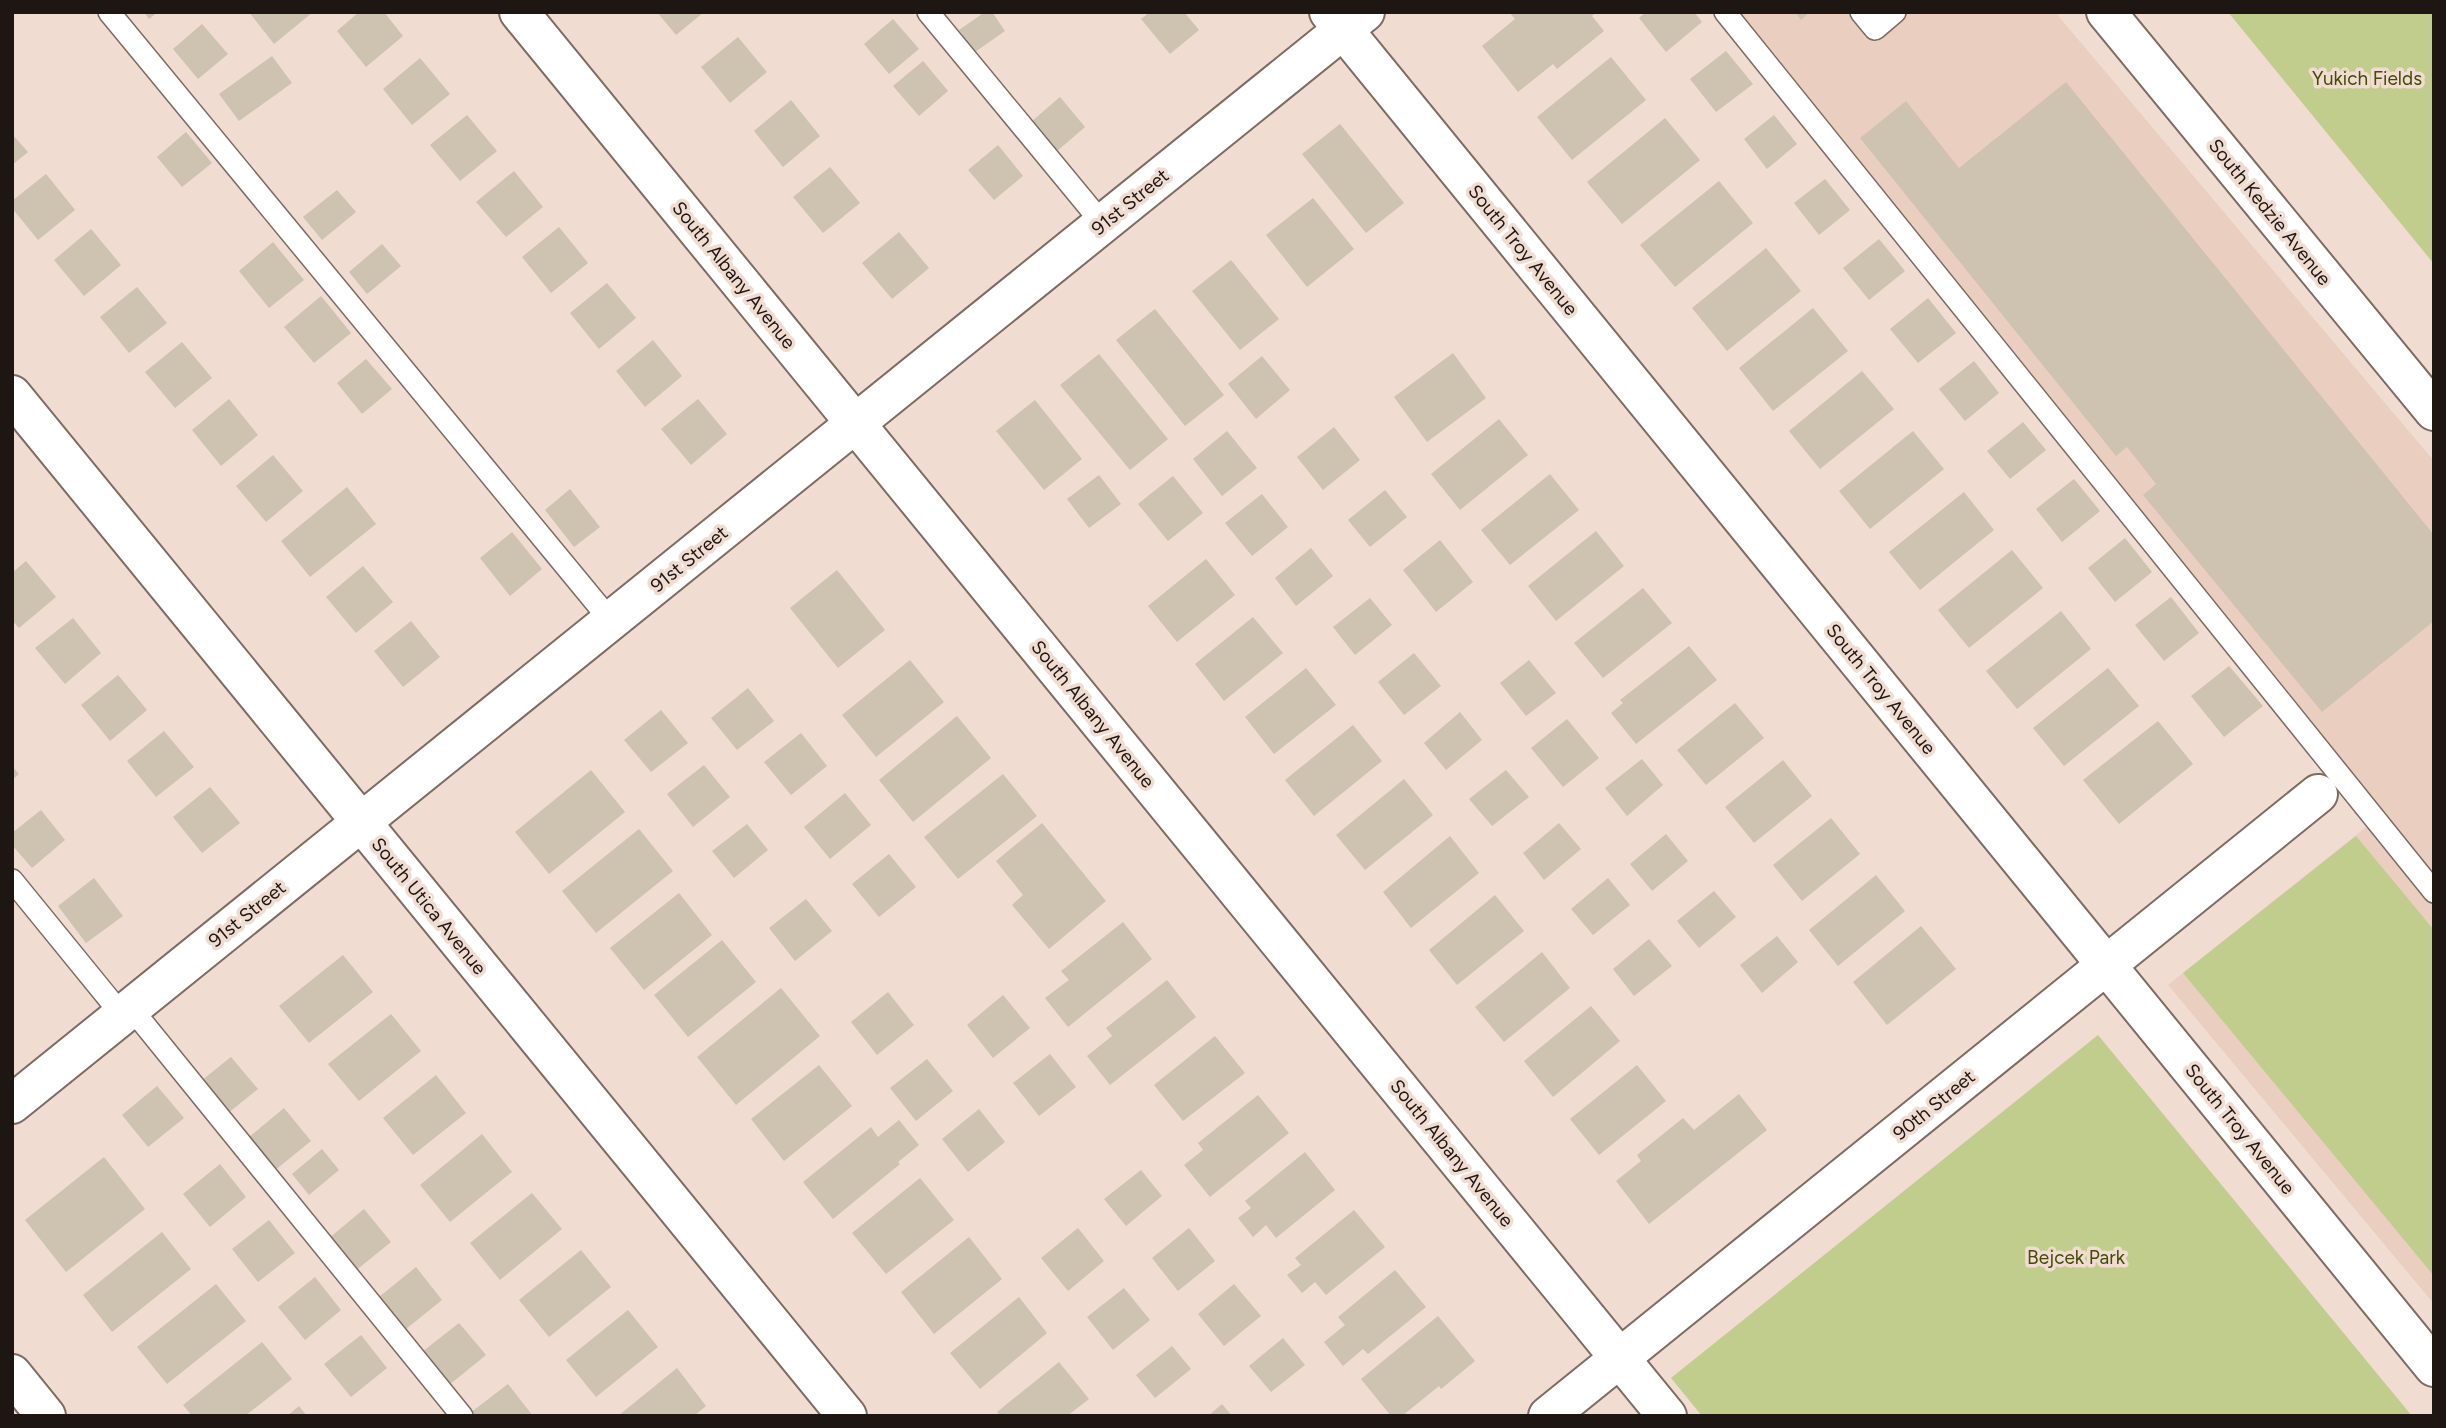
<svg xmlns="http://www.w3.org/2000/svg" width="2446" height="1428" font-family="Figtree,sans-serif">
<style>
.built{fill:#eacfc0}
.green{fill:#c1cd8d}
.building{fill:#cec2b1}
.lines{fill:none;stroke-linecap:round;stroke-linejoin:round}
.service-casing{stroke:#7d6c62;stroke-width:24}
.minor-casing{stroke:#7d6c62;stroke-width:42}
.tertiary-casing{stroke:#7d6c62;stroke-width:42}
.secondary-casing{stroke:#7d6c62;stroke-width:42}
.service{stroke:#fff;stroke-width:21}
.minor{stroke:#fff;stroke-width:38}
.tertiary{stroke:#fff;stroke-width:38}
.secondary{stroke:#fff;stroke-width:38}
.labels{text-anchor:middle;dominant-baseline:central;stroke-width:7;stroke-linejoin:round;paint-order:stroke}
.park-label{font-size:19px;fill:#424b07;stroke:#f0dcd1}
.street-label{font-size:19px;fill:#1d1612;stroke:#f0dcd1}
</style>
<rect width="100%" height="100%" fill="#f0dcd1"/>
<path class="built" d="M1725,12h330l379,449v843l-266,-319 207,-165z"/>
<g class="green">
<path d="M2228,12h206v252z"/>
<path d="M2356,836l78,94v346l-251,-303z"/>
<path d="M2098,1035l314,381h-710l-31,-38z"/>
</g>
<g class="building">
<path d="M144,12h14l-9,7z"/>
<path d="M249,12h64l-39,32z"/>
<path d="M359,12h25l19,24 -37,31 -29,-36z"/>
<path d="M657,12h47l-28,23z"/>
<path d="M985,12h7l13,19 -30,21 -16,-22z"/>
<path d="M1150,12h34l15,18 -29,24 -29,-35z"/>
<path d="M1509,12h87l-4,4 12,15 -47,38 -4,-5 -35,28 -36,-46 33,-27z"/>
<path d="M1646,12h48l8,10 -36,30 -27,-34z"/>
<path d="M1795,12h15l-9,8z"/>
<path d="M893,19l26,30 -30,25 -25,-30z"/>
<path d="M202,24l26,30 -30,25 -25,-30z"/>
<path d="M738,37l29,35 -37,31 -29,-36z"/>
<path d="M1726,51l27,33 -37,28 -26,-33z"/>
<path d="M272,56l20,27 -53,38 -20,-27z"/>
<path d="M1611,57l35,43 -74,60 -35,-43z"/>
<path d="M420,58l30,36 -38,31 -29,-36z"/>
<path d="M923,61l25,30 -29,25 -26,-30z"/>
<path d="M2066,82l368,453v86l-112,91 -179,-217 13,-11 -29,-37 -11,9 -256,-318 46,-37 53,67z"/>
<path d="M1060,97l25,30 -29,25 -25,-30z"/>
<path d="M791,100l29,36 -37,31 -29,-36z"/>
<path d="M467,115l30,36 -37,30 -30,-36z"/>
<path d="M1774,115l23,29 -30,25 -23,-30z"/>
<path d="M1665,118l35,42 -78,64 -35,-42z"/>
<path d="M1340,124l64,79 -38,30 -64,-79z"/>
<path d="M186,132l26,31 -30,24 -25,-30z"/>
<path d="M12,134l16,18 -16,13z"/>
<path d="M998,145l25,31 -29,24 -26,-30z"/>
<path d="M830,167l30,36 -37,30 -30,-36z"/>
<path d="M514,171l29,36 -37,30 -30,-35z"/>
<path d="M46,174l29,36 -37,30 -26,-32v-7z"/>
<path d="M1825,179l25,31 -31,25 -25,-32z"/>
<path d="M1719,181l34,42 -78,64 -35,-42z"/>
<path d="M337,190l19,22 -34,28 -19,-23z"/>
<path d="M1313,198l41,51 -47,38 -41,-52z"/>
<path d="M559,227l29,36 -37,30 -29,-36z"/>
<path d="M91,229l30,36 -37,31 -30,-36z"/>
<path d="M899,232l30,36 -37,31 -30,-36z"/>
<path d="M1879,239l26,32 -36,29 -26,-32z"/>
<path d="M273,242l31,38 -35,28 -30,-37z"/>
<path d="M382,244l19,22 -34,28 -18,-22z"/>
<path d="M1766,248l35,43 -74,60 -35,-43z"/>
<path d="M1231,260l48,59 -39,31 -48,-59z"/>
<path d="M607,283l29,35 -37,31 -29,-36z"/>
<path d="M137,287l30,36 -38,30 -29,-36z"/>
<path d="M321,296l30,37 -37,30 -30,-36z"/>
<path d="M1928,298l28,35 -38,30 -28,-34z"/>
<path d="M1813,308l35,43 -75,60 -34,-43z"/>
<path d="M1155,309l69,86 -39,31 -69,-86z"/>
<path d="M653,340l29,36 -37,31 -29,-36z"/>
<path d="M182,342l30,36 -37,30 -30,-36z"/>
<path d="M1453,353l33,45 -59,44 -33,-45z"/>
<path d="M1099,354l69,85 -38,31 -70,-85z"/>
<path d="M1262,356l28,34 -34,29 -28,-35z"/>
<path d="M366,359l26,30 -30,25 -25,-31z"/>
<path d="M1974,361l25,32 -34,28 -26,-32z"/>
<path d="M1862,371l32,38 -74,60 -31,-38z"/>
<path d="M229,399l29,36 -37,31 -29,-36z"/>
<path d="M698,399l29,35 -36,31 -30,-36z"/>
<path d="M1035,400l47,59 -38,31 -48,-59z"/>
<path d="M1499,419l29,36 -68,55 -29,-36z"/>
<path d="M2023,422l23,28 -36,29 -23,-28z"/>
<path d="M1334,427l26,33 -37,30 -26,-33z"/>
<path d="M1227,431l30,37 -35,28 -29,-37z"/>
<path d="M1913,431l31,38 -74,60 -31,-38z"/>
<path d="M273,455l30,36 -37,31 -30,-36z"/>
<path d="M1550,474l29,36 -69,55 -29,-35z"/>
<path d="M1099,475l22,29 -32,24 -22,-29z"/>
<path d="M1173,476l30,37 -35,28 -30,-37z"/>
<path d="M2074,479l26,32 -38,31 -26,-33z"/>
<path d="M347,487l29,37 -66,53 -29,-36z"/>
<path d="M570,489l30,38 -26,20 -29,-37z"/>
<path d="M1385,490l22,27 -37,30 -22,-27z"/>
<path d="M1964,492l30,38 -74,60 -31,-38z"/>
<path d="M1262,494l26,33 -36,29 -27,-33z"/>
<path d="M1596,531l28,35 -68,55 -28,-35z"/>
<path d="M512,532l30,37 -32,27 -30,-38z"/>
<path d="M2125,538l27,34 -37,30 -27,-34z"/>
<path d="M1440,540l33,42 -37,30 -33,-42z"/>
<path d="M1311,548l22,28 -37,30 -21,-28z"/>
<path d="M2012,550l31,38 -74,60 -31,-38z"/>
<path d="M1206,559l29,36 -58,47 -29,-36z"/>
<path d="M26,561l30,36 -37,31 -7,-8v-47z"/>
<path d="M363,566l30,36 -37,31 -30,-36z"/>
<path d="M837,570l48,60 -47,38 -48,-60z"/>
<path d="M1643,588l29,35 -69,55 -29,-35z"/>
<path d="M2171,597l28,36 -35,28 -29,-36z"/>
<path d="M1370,598l22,27 -37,30 -22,-28z"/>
<path d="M2061,611l30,38 -74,60 -31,-38z"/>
<path d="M1253,617l30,36 -59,48 -29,-37z"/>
<path d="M73,618l28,35 -36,31 -30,-36z"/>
<path d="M411,621l29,36 -37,30 -29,-36z"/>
<path d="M1689,646l28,34 -81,64 -25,-31 12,-10 -3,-3z"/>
<path d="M1414,653l27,33 -37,29 -26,-33z"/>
<path d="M910,660l34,42 -68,55 -34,-42z"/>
<path d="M1529,660l27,33 -30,23 -26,-33z"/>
<path d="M2229,666l34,40 -39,31 -33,-41z"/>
<path d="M1306,668l30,37 -62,49 -29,-37z"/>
<path d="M2108,668l31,38 -75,60 -31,-38z"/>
<path d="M118,675l29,35 -37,31 -29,-36z"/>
<path d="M748,688l26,33 -37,29 -26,-32z"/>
<path d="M1735,703l29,35 -58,47 -29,-35z"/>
<path d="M661,710l27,33 -37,29 -27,-32z"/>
<path d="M1460,712l22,28 -36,30 -22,-27z"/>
<path d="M957,716l34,42 -78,64 -34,-42z"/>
<path d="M1567,719l32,39 -36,29 -32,-39z"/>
<path d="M2158,721l35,43 -74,60 -36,-44z"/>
<path d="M1353,725l29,36 -68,55 -29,-36z"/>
<path d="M164,731l30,36 -38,30 -29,-36z"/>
<path d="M801,733l26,33 -36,29 -27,-33z"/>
<path d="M1642,759l21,26 -36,31 -22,-28z"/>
<path d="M1783,760l29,36 -58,47 -29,-36z"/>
<path d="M704,765l26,32 -37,30 -26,-33z"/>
<path d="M12,766l7,8 -7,6z"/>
<path d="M591,770l34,42 -76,62 -34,-42z"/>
<path d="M1506,770l23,27 -37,29 -23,-27z"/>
<path d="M1003,774l34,42 -79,63 -34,-42z"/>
<path d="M1404,779l29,36 -68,55 -29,-35z"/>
<path d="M210,787l30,36 -38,30 -29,-36z"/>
<path d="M845,793l26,32 -41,34 -26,-32z"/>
<path d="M41,810l24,30 -33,28 -20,-23v-12z"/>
<path d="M1831,818l29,36 -58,47 -29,-36z"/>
<path d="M1042,823l64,78 -57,48 -37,-44 11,-10 -27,-34z"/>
<path d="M1559,823l22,26 -37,31 -21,-27z"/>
<path d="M747,824l21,26 -34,28 -22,-27z"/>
<path d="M639,829l34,42 -77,62 -34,-42z"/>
<path d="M1666,834l22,27 -36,30 -22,-27z"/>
<path d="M1450,836l29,37 -68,55 -28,-36z"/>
<path d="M889,854l27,33 -37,30 -27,-33z"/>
<path d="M1876,875l29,36 -67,55 -29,-36z"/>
<path d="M94,878l29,38 -37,27 -28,-37z"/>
<path d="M1608,878l22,27 -37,30 -22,-26z"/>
<path d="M1714,891l22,26 -37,31 -22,-27z"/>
<path d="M679,893l33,42 -68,55 -34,-42z"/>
<path d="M1495,895l29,36 -67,54 -28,-35z"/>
<path d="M806,899l26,32 -37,30 -26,-33z"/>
<path d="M1123,922l29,37 -84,68 -23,-29 24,-18 -8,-9z"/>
<path d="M1921,926l35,43 -69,56 -34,-43z"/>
<path d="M1777,936l21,26 -36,31 -22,-28z"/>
<path d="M1649,939l23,27 -38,30 -21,-27z"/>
<path d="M722,940l34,42 -68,55 -34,-42z"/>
<path d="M1542,952l28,36 -66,54 -29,-35z"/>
<path d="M343,955l30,37 -64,51 -30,-37z"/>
<path d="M1167,980l29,37 -86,68 -23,-29 25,-20 -6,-8z"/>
<path d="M781,988l39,48 -84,69 -39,-48z"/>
<path d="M888,992l26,33 -37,30 -26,-33z"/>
<path d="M1003,995l27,33 -37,30 -26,-33z"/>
<path d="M1591,1006l29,35 -67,56 -29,-36z"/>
<path d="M391,1014l30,37 -62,50 -31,-37z"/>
<path d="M1215,1036l30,37 -62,48 -29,-36z"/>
<path d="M1050,1054l26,33 -37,29 -26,-33z"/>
<path d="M231,1057l27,32 -31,25 -26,-33z"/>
<path d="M927,1059l26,32 -37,30 -26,-33z"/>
<path d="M819,1065l33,41 -68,55 -33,-42z"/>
<path d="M1637,1065l29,36 -67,54 -29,-36z"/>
<path d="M436,1075l30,38 -53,42 -30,-37z"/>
<path d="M157,1086l27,32 -36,29 -26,-32z"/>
<path d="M1739,1094l28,36 -118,94 -33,-43 25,-20 -4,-6 46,-37 11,12z"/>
<path d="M1258,1095l31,38 -79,64 -26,-32 19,-15 -5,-7z"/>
<path d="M284,1108l27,33 -37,30 -26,-33z"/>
<path d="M979,1109l26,33 -37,30 -26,-33z"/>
<path d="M899,1120l20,25 -21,17 2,2 -67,55 -30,-37 68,-55 7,10z"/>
<path d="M482,1134l30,38 -62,50 -30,-37z"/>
<path d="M322,1149l17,21 -30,25 -17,-21z"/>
<path d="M1305,1152l30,38 -59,48 -10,-13 -13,12 -15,-19 13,-10 -6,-7z"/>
<path d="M104,1157l41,52 -79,63 -41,-52z"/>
<path d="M220,1164l26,33 -36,30 -27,-33z"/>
<path d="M1141,1170l21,26 -36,30 -22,-27z"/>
<path d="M920,1178l34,42 -68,54 -34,-41z"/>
<path d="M532,1193l30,36 -62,51 -30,-37z"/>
<path d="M364,1209l27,33 -37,30 -26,-33z"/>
<path d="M1354,1210l31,37 -59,48 -11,-13 -13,11 -15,-18 14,-10 -6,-7z"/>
<path d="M269,1220l26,33 -37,29 -26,-33z"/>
<path d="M1078,1228l26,33 -36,30 -27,-33z"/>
<path d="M1189,1228l26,33 -37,30 -26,-33z"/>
<path d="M162,1232l29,37 -79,63 -29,-37z"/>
<path d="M969,1237l33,42 -68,55 -33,-42z"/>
<path d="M581,1250l30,37 -62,50 -30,-37z"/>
<path d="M416,1267l26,33 -36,29 -27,-32z"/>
<path d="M1395,1270l31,37 -58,47 -5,-5 -20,17 -19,-24 21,-17 -7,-8z"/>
<path d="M315,1277l26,33 -36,30 -27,-33z"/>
<path d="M216,1284l30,37 -79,63 -30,-37z"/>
<path d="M1234,1284l27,32 -37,30 -26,-32z"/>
<path d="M1124,1288l26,32 -37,30 -26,-33z"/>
<path d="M1019,1297l28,36 -67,56 -30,-36z"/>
<path d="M628,1310l30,37 -62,50 -30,-37z"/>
<path d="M1438,1316l37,45 -34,28 -2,-3 -37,30h-11l-30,-37z"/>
<path d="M459,1323l27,32 -37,30 -27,-33z"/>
<path d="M361,1335l26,33 -36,29 -27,-33z"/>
<path d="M1283,1338l22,27 -34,27 -22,-26z"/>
<path d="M262,1342l30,37 -47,37h-53l-9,-11z"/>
<path d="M1172,1346l19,23 -36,29 -19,-23z"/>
<path d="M1059,1362l30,37 -22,17h-67l-3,-4z"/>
<path d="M677,1368l29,38 -12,10h-76z"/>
<path d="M508,1384l25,32h-61l-2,-3z"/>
<path d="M1222,1404l10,12h-24z"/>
<path d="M299,1406l8,10h-20z"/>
</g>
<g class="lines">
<g class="service-casing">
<g id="service">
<path d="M109,12l502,609"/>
<path d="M928,12l175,212"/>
<path d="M1725,12l709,880"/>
<path d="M1861,12l14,17 20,-17"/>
<path d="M12,880l110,135"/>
<path d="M131,1008l331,408"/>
</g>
</g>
<g class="minor-casing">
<g id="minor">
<path d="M519,12l1148,1404"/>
<path d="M1329,12l1105,1355"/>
<path d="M12,395l835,1021"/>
<path d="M12,1374l34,42"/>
<path d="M1548,1416l770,-622"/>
</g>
</g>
<g class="tertiary-casing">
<path id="tertiary" d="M12,1104l1353,-1092"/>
</g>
<g class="secondary-casing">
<path id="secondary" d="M2106,12l328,399"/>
</g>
<use href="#service" class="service"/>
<use href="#minor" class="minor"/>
<use href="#tertiary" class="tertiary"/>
<use href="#secondary" class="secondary"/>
</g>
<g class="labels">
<g class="park-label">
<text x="2367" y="78">Yukich Fields</text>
<text x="2076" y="1257">Bejcek Park</text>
</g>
<g class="street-label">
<text transform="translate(1130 202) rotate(-39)">91st Street</text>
<text transform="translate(2270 212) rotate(51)">South Kedzie Avenue</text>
<text transform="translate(1523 250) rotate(51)">South Troy Avenue</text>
<text transform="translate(734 275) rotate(51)">South Albany Avenue</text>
<text transform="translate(689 559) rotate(-39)">91st Street</text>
<text transform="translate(1881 689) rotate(51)">South Troy Avenue</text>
<text transform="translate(1093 714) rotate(51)">South Albany Avenue</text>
<text transform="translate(429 906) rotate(51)">South Utica Avenue</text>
<text transform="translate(247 914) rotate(-39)">91st Street</text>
<text transform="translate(1934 1105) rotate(-39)">90th Street</text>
<text transform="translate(2240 1129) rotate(51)">South Troy Avenue</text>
<text transform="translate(1452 1153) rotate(51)">South Albany Avenue</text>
</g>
</g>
<rect width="2446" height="1428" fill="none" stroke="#1d1612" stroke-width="28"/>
</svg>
